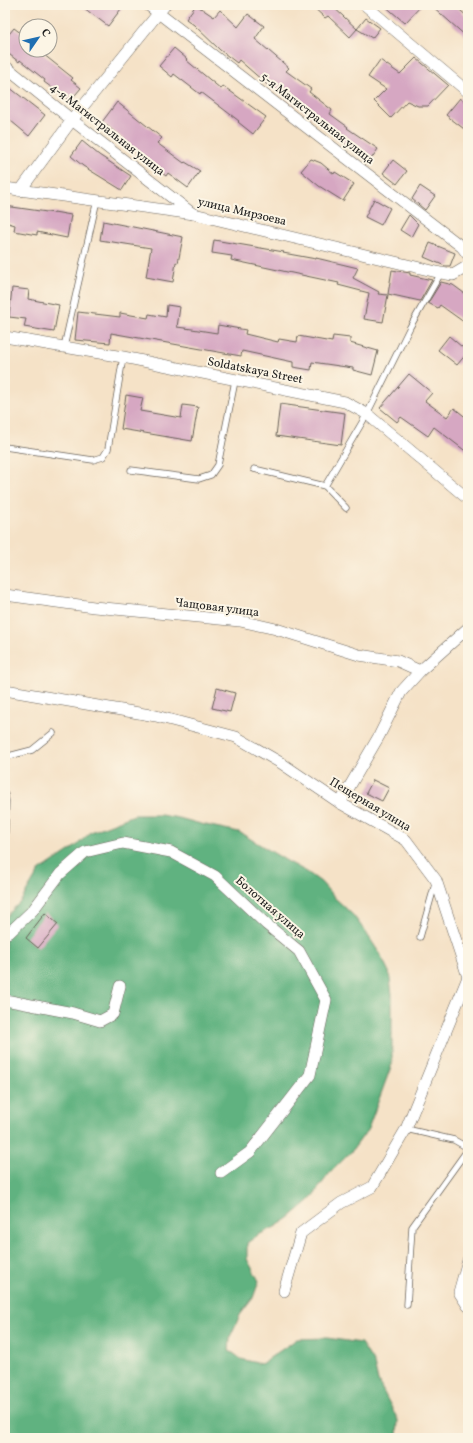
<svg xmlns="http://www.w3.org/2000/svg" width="473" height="1443" font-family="Vollkorn,serif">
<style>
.forest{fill:#60b280;stroke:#3e674e}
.building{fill:#d6a7c2}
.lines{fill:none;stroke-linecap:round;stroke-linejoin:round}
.service-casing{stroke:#686158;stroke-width:7}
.minor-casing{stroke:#686158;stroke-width:12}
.service{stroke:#fff;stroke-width:5.5}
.minor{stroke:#fff;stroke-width:11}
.labels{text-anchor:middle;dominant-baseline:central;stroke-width:4;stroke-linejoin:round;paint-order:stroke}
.street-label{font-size:12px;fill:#1c1c1c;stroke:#fcf5e5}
</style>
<rect width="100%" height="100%" fill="#fcf5e5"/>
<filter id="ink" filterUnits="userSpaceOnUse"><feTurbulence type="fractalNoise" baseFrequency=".025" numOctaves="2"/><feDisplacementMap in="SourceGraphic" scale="8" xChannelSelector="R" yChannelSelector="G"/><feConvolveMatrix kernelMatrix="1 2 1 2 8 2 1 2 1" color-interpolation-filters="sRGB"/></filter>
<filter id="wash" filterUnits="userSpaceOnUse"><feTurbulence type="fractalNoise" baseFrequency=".012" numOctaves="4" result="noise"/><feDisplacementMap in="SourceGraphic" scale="16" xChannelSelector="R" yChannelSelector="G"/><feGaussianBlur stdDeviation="0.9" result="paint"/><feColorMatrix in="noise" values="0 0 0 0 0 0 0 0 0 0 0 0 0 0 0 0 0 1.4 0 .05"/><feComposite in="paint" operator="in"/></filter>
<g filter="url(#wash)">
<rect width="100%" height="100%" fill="#f5e2c7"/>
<path class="forest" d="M134,815h27l18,3 22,6 38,8 48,29 20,11 14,10 14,16 18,17 12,16 15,23 9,18 3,22v70l-24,65 -16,22 -23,23 -20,27 -20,17 -14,9 -17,8 -11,8v16l12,22 -6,17 -13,17 -10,22 -1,13 12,9 20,5 36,-25 30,-1 34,5 13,20 4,18 20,39 -1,18h-392v-520l16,-17 18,-30 36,-24 16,-15z"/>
<g id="blocks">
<g class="building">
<path d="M80,5h44l-16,21z"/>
<path d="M196,5l18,12 6,-7 18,17 10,-13 16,12 -9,13 34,29 -3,3 25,18 -2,3 23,18 -2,4 18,13 -1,1 31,21 -9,13 -43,-32 1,-1 -29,-23 -27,-18 -32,-28 -2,3 -17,-13 -26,-25 -8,-6z"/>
<path d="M311,5h20l26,24 -7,8 -22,-21 -3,2z"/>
<path d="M384,5h38l-17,18z"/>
<path d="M431,5h23l14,12v21z"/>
<path d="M366,18l14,10 -8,10 -15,-9z"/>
<path d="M14,28l12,9v13h12l35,28 -2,2 10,8 -11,13 -26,-19 1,-2 -25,-20 -1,2 -14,-11v-12z"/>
<path d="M174,48l13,11 -1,1 35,29 2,-3 43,31 -13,17 -15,-12 1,-1 -38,-29 -1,2 -26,-20 -2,3 -13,-11z"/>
<path d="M416,58l32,27 -20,21h-10l-11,-5 -16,17 -17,-17 12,-12 -18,-12 12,-17 20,14z"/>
<path d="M5,84l40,31 -16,21 -24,-20z"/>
<path d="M460,98l8,6v28l-22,-17z"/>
<path d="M117,102l45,36 -5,5 27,20 1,-1 15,9 -12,17 -20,-15 -2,3 -17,-13h1l-24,-20 1,-1 -25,-20z"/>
<path d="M82,141l17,14 32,21 -9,14 -39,-24 -12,-10z"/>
<path d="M311,159l10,4 13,11 1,-2 19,12 -11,17 -24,-15 -18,-15z"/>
<path d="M393,160l14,11 -10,13 -14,-11z"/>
<path d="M420,186l15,10 -10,14 -13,-11z"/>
<path d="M374,199l16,9 -9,17 -16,-8z"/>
<path d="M5,206l49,7v-1l17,3 -4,23 -30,-6v3l-23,-4 1,-6 -10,-3z"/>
<path d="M409,215l9,9 -7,13 -11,-7z"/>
<path d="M103,221l80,16 -5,26 -2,-1 -3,20 -27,-5 5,-29 -51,-8z"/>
<path d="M214,240l70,12 -1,1 33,6v-1l42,10 -5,10 26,14 -1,2 10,1 -5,27 -19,-3 5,-26 -31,-8 1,-2 -108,-23 1,-4 -20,-3z"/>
<path d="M430,243l25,10 -5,13h-5l-21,-9z"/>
<path d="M392,270l18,3v2l22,5 -12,21 -32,-7z"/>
<path d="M441,282l12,3 15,11v29l-28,-20 -2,3 -10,-5z"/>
<path d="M12,288l17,2 -1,9 31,6 -5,27 -30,-5 2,-8 -17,-2z"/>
<path d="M167,305l13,2 -3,20 15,2 25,4 1,-8 28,5 -1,4 33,8 1,-3 18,3 1,-6 34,6 1,-6 17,2v5l28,8 -6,24 -19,-5v-2l-41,-6 -1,8 -18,-3v-5l-51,-11 -1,5 -130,-23 -1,10 -35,-3 3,-28 42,5v-4l28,5 1,-4 17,3z"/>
<path d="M449,336l19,16 -11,13 -19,-15z"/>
<path d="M409,374l23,19 -7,8 22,16 7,-9 14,11v34l-34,-26 -6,9 -27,-19 -4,5 -17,-14z"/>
<path d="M126,395l17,3 -3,13 41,7 2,-13 15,2 -6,34 -71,-12z"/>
<path d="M280,404l65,9 -4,32 -65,-9z"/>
<path d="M217,688l18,5 -5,19 -18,-4z"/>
<path d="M373,780l16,8 -7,13 -16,-8z"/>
<path d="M45,913l13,11 -20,24 -12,-10z"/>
</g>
</g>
</g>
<g filter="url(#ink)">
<use href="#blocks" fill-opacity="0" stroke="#686158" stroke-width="1"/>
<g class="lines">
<g class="service-casing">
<g id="service">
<path d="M64,347l33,-147"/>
<path d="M5,447l88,13 10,-3 5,-8 15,-92"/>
<path d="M254,469l71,17 42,-72 43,-87 31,-54"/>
<path d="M131,470l68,9 12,-4 7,-10 17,-84"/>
<path d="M325,486l21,22"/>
<path d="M5,757l27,-7 21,-17"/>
<path d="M5,795l1,6 -1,31"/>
<path d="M420,937l15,-53"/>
<path d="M406,1129l48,11 14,8"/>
<path d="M407,1305l5,-78 56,-78"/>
</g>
</g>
<g class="minor-casing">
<g id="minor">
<path d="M148,5l314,242 6,8"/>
<path d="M365,5l103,87"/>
<path d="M467,5l1,1"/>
<path d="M5,66l67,54 121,94"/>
<path d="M5,188l189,26 247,59 12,2 15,-9"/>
<path d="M20,191l52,-71 93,-115"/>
<path d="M5,337l118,20 222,45 22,12 101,85"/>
<path d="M5,595l89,12 146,14 36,8 83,26 39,6 22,10"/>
<path d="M5,690l151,26 80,21 45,26 59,40 66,37 30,40 32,97 -62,152 -34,58 -31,16 -40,30 -17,58"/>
<path d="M340,803l39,-67 22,-44 19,-21 48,-43"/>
<path d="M5,934l5,-2 23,-22 27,-36 25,-22 38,-9 48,9 44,24 51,48 33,27 27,49 -16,75 -60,77 -29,21"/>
<path d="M5,1000l68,13 27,8 13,-7 7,-28"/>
<path d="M468,1260l-9,32 9,14"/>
</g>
</g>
<use href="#service" class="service"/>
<use href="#minor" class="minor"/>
</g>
</g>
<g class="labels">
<g class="street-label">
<text transform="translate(317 119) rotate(38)">5-я Магистральная улица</text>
<text transform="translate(107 130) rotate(38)">4-я Магистральная улица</text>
<text transform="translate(242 212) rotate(13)">улица Мирзоева</text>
<text transform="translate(255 371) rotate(11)">Soldatskaya Street</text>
<text transform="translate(217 608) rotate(7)">Чащовая улица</text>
<text transform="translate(370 805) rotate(31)">Пещерная улица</text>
<text transform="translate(270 908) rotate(41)">Болотная улица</text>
</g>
</g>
<rect width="473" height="1443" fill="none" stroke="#fcf5e5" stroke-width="20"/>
<g transform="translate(38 38) rotate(56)"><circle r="19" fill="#fcf5e5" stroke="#a29e95"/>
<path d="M0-3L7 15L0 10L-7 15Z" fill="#1f6fb2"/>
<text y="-6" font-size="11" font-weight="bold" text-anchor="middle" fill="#1c1c1c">С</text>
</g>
</svg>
